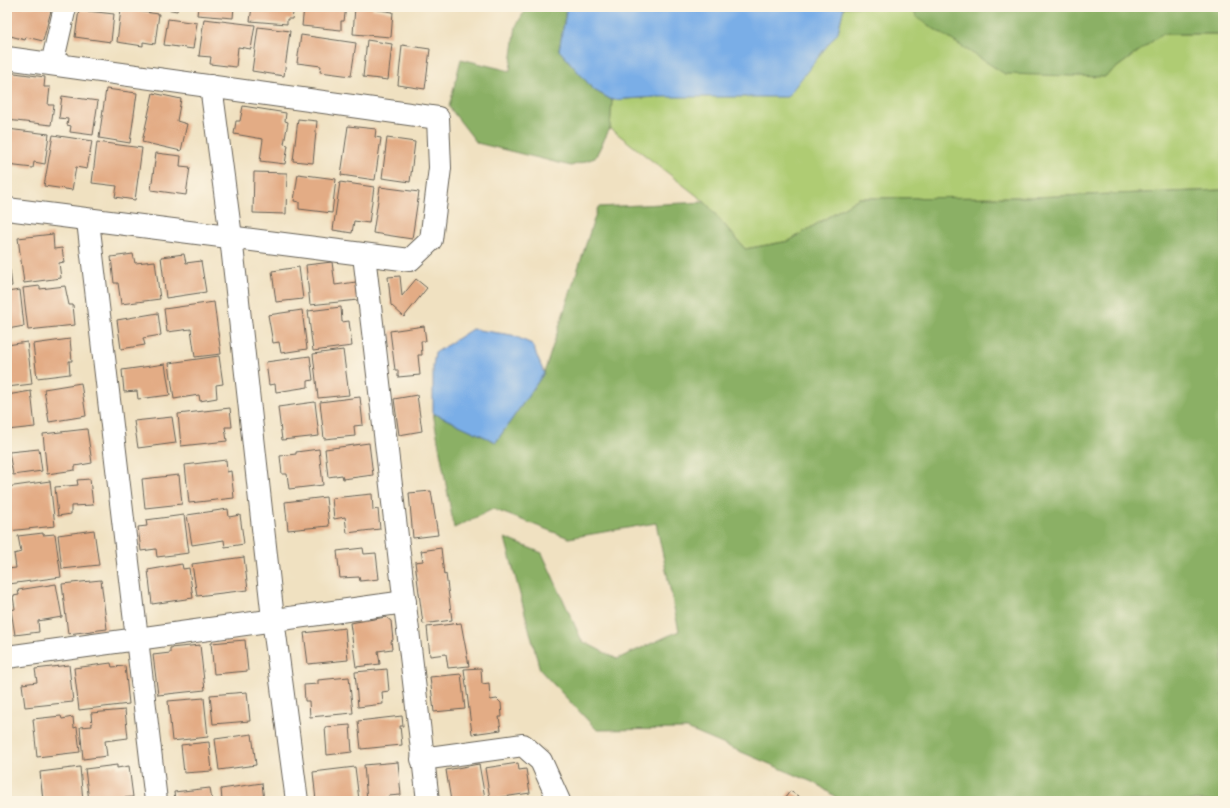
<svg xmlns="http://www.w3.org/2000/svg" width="1230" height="808" font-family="Mali,sans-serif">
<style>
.green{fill:#afcc73;stroke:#667448}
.forest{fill:#8bb065;stroke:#546640}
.water{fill:#7aaee7;stroke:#4b6582}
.building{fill:#e3ac85}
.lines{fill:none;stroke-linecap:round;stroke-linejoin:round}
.minor-casing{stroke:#666156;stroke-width:24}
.minor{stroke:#fff;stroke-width:22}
</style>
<rect width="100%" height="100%" fill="#fcf5e5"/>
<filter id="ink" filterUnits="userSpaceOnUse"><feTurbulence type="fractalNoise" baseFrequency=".025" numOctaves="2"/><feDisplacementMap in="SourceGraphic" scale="8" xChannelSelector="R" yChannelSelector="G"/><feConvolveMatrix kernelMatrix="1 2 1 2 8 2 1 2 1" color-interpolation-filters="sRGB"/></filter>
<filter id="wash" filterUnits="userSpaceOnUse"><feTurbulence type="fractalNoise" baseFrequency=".012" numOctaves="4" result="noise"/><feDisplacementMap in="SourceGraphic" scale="16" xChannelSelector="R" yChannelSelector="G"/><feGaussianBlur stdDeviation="0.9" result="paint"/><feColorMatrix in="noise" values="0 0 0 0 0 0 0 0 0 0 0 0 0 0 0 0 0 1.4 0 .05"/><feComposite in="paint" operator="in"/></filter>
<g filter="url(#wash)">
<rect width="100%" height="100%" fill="#f0e1c1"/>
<path class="green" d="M844,7h68l5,11 187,59 58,-43h61v156l-191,7 -173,1 -70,43 -44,8 -40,-47 -95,-74 2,-28 44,-3 182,-65z"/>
<g class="forest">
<path d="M527,7h40l-8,43 35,40 18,10 -2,28 -15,30 -24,8 -94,-23 -28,-36 12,-48 49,12 6,-45z"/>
<path d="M912,7h311v27h-61l-58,43 -99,-3 -88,-56z"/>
<path d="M1223,190v611h-382l-24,-17 -130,-55 -90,1 -57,-60 -35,-132 37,15 40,88 35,18 62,-28 -23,-108 -87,15 -76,-29 -39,19 -21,-115 63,29 48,-69 54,-166 107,-5 40,47 44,-8 70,-43 173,-1z"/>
</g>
<g class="water">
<path d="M567,7h277l-6,25 -51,65h-131l-44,3 -18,-10 -35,-40z"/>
<path d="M472,329l40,6 20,9 12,29 -48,69 -63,-29v-47l2,-13z"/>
</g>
<g id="blocks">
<g class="building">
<path d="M7,7h45l-9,34 -17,-4 -1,3 -18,-5z"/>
<path d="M155,7h23l-1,4z"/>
<path d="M198,7h36l-1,11 -36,-3z"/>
<path d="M252,7h42l-2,12h-5v5l-37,-3z"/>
<path d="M304,7h42l-2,14h-3v9l-39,-4z"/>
<path d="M355,7h18l-1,2 21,3 -2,25 -38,-3z"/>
<path d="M121,9l38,5 -4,30 -12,-2v4l-26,-4z"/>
<path d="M79,10l35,4 -3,28 -36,-5z"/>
<path d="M168,19l29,4 -4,26 -29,-4z"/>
<path d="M204,19l51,6 -4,24 -13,-2 -2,20 -26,-3 1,-7 -12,-1z"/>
<path d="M258,27l32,4 -6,45 -32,-5z"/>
<path d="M301,35l55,8 -5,33 -31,-4 1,-6 -24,-3z"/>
<path d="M367,40l25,4 -4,36 -25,-3z"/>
<path d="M402,45l28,4 -5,40 -27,-4z"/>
<path d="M7,72l38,5 -1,10h6l-2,18h6l-3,20 -44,-5z"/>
<path d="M106,89l31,4 -7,50 -31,-5z"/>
<path d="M153,93l28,6 -4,22 10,3 -6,27 -39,-9z"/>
<path d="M62,96l36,5 -5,34 -23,-3 1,-6 -4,-1 1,-6 -9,-1z"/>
<path d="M243,106l43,7 -1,8 3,1 -4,22 4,1 -3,19 -25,-3 3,-22 -29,-5 2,-13h4z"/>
<path d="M298,119l19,2 -4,42 -20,-2z"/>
<path d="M348,126l28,3 -1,8 6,1 -6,42 -34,-5z"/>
<path d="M7,129l42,5 -4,30 -11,-2 -1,6 -26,-3z"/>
<path d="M53,135l39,6 -5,28 -11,-2 -4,23 -28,-4z"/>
<path d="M387,138l28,4 -5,40 -28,-4z"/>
<path d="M97,142l45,6 -7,52 -20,-3 2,-11 -25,-3z"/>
<path d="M156,153l25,3 -1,10 10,1 -4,28 -35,-5z"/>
<path d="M254,172l33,1 -1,41 -33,-1z"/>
<path d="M298,174l38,5 -4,34 -33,-4v-7l-5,-1z"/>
<path d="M340,182l34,5 -5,36 -15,-2 -2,12 -19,-3z"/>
<path d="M380,187l39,5 -7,47 -39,-6z"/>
<path d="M53,234l1,15 8,-1 2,14 -5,1 2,15 -37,5 -6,-45z"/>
<path d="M133,254l2,9 20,-2 5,38 -39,5 -3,-21h-4l-3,-26z"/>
<path d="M184,254l2,9 15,-2 5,31 -40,6 -5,-41z"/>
<path d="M332,262l3,23 21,-3 2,18 -48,5 -4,-40z"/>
<path d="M299,267l4,32 -27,3 -4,-31z"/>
<path d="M10,270l2,16 -5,1v-16z"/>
<path d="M400,276l2,20 14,-17 11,9 -23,29 -13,-12 -3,-28z"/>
<path d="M40,286v3l25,-3 4,19h4l2,20 -47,5 -5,-42z"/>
<path d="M20,290l4,36 -16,3 2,7h-3v-44z"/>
<path d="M214,302l7,52 -26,3 -4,-28 -24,3 -3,-23z"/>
<path d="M341,307l1,15 7,-1 3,25 -39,5 -5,-40z"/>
<path d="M302,310l5,39 -26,4 -2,-11 -6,1 -5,-28z"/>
<path d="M158,313l3,22 -18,3 2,7 -24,4 -4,-29z"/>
<path d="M424,326l2,15h-5l1,14h-4l2,20 -22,2v-7h-3l-5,-39z"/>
<path d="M70,339l2,22h-3l1,13 -33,4 -4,-34z"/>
<path d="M27,342l5,42 -25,3v-42z"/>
<path d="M343,350l6,45 -31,3 -5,-44z"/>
<path d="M219,356l4,28 -7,1 1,13 -17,3 -1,-6 -25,4 -5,-36z"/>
<path d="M310,356l3,24 -5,1v6l-32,5 -1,-8 -6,1 -3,-23z"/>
<path d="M165,364l5,31 -32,4 -1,-8 -13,1 -2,-22z"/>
<path d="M81,383l5,33 -37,6 -5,-33z"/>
<path d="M31,391l4,36 -28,3v-35z"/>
<path d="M417,395l5,36 -23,4 -5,-36z"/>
<path d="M360,397l3,28 -9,1 1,10 -31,3 -4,-37z"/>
<path d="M315,402l4,34 -37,4 -4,-33z"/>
<path d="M230,408l2,19h-7l2,14 -46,5 -3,-32z"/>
<path d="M172,417l4,26 -38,5 -4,-27z"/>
<path d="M87,429l5,34 -17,3v4l-28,4 -4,-40z"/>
<path d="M369,443l4,32 -30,4 -1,-4 -14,2 -3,-28z"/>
<path d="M39,449l3,22 -29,4 -4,-23z"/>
<path d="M319,449l4,36 -34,4 -2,-15h-5l-2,-18 16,-2v-2z"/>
<path d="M226,460l1,12 4,-1 3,27 -45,5 -4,-38z"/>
<path d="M179,475l3,29 -37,4 -3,-29z"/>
<path d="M90,479l3,26 -22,1v8l-13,2 -3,-29 23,-2 -1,-5z"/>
<path d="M50,481l5,45 -47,5 -1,-44z"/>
<path d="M431,491l7,44 -25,3 -4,-45z"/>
<path d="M372,494l1,16 5,-1 2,20 -33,4 -2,-16 -11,2 -2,-21z"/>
<path d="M326,497l3,29 -41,4 -3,-28z"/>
<path d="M228,509l1,8 11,-2 4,29 -19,3 -1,-7 -32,5 -5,-30z"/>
<path d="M184,515l5,38 -32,4 -1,-8 -15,2 -3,-24 9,-1 -1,-6z"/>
<path d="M94,530l5,35 -37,4 -4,-34z"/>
<path d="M43,533v2l12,-1 6,43 -52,7 -1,-15 8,-1 -2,-14 7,-2 -3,-16z"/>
<path d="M363,548l1,6 12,-1 3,26 -19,2 -1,-4 -19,1 -3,-27z"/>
<path d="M441,548l3,27 2,-1 6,46 -29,4 -8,-62 8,-1 -2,-10z"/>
<path d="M244,557l4,33 -51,6 -5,-32z"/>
<path d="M182,564l1,5 6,-1 4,30 -41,6 -4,-34z"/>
<path d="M101,580l6,49 -39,5 -6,-50z"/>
<path d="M56,584l6,33 -24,4 1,11 -24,3 -4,-25 4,-1 -2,-13 6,-1 -1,-5z"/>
<path d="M386,617l5,4 2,19 -2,1 1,8 -14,2 2,13 -24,3 -6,-44z"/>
<path d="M461,623l8,43 -21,2 -2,-14 -16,2 -3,-29z"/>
<path d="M345,628l3,32 -40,4 -4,-31z"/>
<path d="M245,640l3,31 -34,3 -3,-31z"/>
<path d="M200,645l5,45 -47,5 -5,-40 17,-2v-5z"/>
<path d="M111,663l1,4 13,-1 4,38 -50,6 -5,-42z"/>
<path d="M69,665l4,37 -48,5 -3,-23 15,-2 -2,-13z"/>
<path d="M481,668l1,16 7,-1 1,17 7,-1 4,4 1,14h-3l2,13 -29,4 -8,-65z"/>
<path d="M387,669l2,22 -7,1 1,12 -25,3 -3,-35z"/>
<path d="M461,674l4,35 -31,3 -4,-35z"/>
<path d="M349,677l4,36 -43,4 -1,-16h-4l-1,-16 14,-1v-4z"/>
<path d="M247,692l3,29 -37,3 -3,-29z"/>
<path d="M204,698l4,39 -36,4 -4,-40z"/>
<path d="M125,710l3,28 -23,3 2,15 -24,3 -3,-32 12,-1 -1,-13z"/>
<path d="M61,716l1,3 11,-2 1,11 3,-1 3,25 -43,5 -4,-38z"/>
<path d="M402,716l1,10h-3l2,19 -41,4 -3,-28z"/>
<path d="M350,725l2,27 -25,3 -2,-28z"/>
<path d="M252,734l4,31 -37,5 -4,-31z"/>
<path d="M209,742l3,29 -28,2 -3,-28z"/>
<path d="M398,762l3,33 -13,1 1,5h-22l-3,-36z"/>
<path d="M518,763l1,7 7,-1 4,24 -40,6 -5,-31z"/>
<path d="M479,764l6,34 -34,3 -5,-31z"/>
<path d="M117,765v3l12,-2 4,31 -44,4 -4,-32z"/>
<path d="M80,767l3,34h-40l-3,-29z"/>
<path d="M355,767l4,33 -43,1 -3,-29z"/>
<path d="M262,783l2,18h-42l-1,-12z"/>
<path d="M210,788l2,13h-37l-1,-9z"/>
<path d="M790,791l16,10h-23z"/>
</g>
</g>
</g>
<g filter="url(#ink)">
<use href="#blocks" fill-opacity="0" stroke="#666156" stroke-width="1"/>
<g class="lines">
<g class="minor-casing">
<g id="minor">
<path d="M7,58l431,60 2,50 -9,72 -21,20 -403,-51"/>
<path d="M52,64l13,-57"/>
<path d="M211,86l20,151 42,382 24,182"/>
<path d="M88,221l68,580"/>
<path d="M364,255l64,546"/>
<path d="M7,657l398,-55"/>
<path d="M422,759l101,-14 18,16 18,40"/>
</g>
</g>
<use href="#minor" class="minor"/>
</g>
</g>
<rect width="1230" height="808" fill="none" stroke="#fcf5e5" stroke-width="24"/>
</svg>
